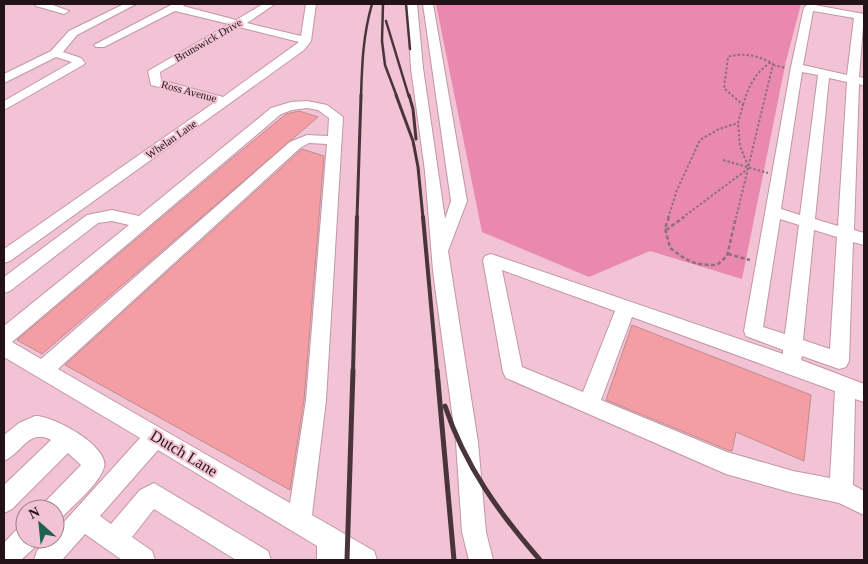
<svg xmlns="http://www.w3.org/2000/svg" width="868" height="564" font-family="'Times New Roman',serif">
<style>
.green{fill:#e989b0}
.building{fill:#f49ea4;stroke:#bb8c8f}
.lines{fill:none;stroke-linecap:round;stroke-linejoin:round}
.minor-casing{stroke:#c296a6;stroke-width:2}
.path-far1{stroke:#8f6f7b;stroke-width:2;stroke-dasharray:2.5 2;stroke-linecap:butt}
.path{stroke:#8f6f7b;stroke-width:2.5;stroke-dasharray:4 2.5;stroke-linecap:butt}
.minor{fill:#fff;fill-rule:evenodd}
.rail-far3{stroke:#4a343c;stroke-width:2.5}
.rail-far2{stroke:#4a343c;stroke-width:3}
.rail-far1{stroke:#4a343c;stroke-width:4}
.rail{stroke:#4a343c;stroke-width:5}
.labels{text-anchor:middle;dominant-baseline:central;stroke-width:4;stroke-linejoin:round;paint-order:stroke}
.far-street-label{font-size:11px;fill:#231319;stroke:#f2c3d4}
.near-street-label{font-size:16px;fill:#231319;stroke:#f2c3d4}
</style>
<rect width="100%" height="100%" fill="#f2c3d4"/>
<path class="green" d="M436,4h365l-15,57 -44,218 -92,-28 -61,26 -107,-45z"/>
<g class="building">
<path d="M299,111l19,6 -276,237 -25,-14 213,-180 56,-46z"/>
<path d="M302,149l22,7 -20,244 -14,90 -225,-125z"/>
<path d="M632,325l179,70 -7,66 -68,-29 -4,19 -4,-1 -122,-50z"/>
</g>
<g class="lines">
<g class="minor-casing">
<g id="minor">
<path d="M35,4h15l19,7 -5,3 -28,-8z"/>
<path d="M124,4h12l-59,31 -14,17 18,6 4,5 -2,2 -79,45v-9l68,-39 -16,-5 -52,26v-9l47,-23 18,-20z"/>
<path d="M173,4h12l-2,2 53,14 27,-16h12l-28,19 54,13 5,-32h10l-5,37 -7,9 -294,211 -6,2v-14l211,-147 -64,-17 -3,-14 81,-47 -54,-13 -71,36h-8l-2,-2zM239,27l60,15 -76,55 -62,-17 -1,-8z"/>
<path d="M407,4h10l6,64 22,151 6,-18 -28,-197h10l34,197 -19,50 30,191 8,90 7,28h-24l-7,-28 -6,-90 -23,-171 -8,-100 -14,-103z"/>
<path d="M809,4l55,10 -5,63 5,1v8l-5,-2 -5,146 10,3v12l-11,-3 -4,119 -3,6 -7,2 -37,-13 -1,4 63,24v18l-9,-3 -2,86 11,6v24l-25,-12 -46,-10 -67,-19 -220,-96 -3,-6 -20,-112 2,-4 6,-2 6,2 286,98v-4l-37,-14 -2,-5 47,-264 13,-60zM813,11l41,7 -7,57 -44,-10zM802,72l16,3 -18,140 -19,-6zM829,78l18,4 -9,144 -23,-7zM780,219l19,6 -14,109 -22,-7zM814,230l23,7 -7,112 -27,-9zM502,270l113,41 -32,81 -61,-25zM632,317l203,74 -5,87 -37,-7 -66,-19 -126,-52z"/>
<path d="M307,101l20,4 16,12 -17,283 -14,115 62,36 3,9h-60v-14l-159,-96 -58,66 11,8 29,-34 14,-7 114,68 3,9h-35l-82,-51 -22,28 20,14 3,9h-33l-37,-26 -23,26h-28l3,-9 11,-12h7v-7l85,-94 -136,-81v-31l125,-101 -17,-4 -14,2 -88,68 -6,2v-16l83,-62 25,-5 27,6 132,-108 20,-6zM307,108l11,2 11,8 -1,18 -21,-1 -17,7 -249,217 -29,-17 269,-228 11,-4zM309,143l18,1 -21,256 -16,103 -232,-134 242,-221z"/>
<path d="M35,416c18,-1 75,31 69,51 -4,16 -30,38 -42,50l-7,3v-11h-13l4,-8 35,-36 -13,-12 -56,56 -8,4v-28l47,-45c-22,-12 -29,13 -47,21v-26l15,-12z"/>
<path d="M25,527v12h12l-3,9 -13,12h-17v-17l12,-13z"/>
</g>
</g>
<g class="path-far1">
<path d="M773,65l13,3"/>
<path d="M743,105c5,-18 12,-32 28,-43"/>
<path d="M723,160l45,13"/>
<path d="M668,218l9,-28 23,-50 19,-11 19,-6 5,-18 -19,-17 4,-31c15,-5 32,-1 45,7l-37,154"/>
<path d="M682,218l67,-50 -9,-22 -2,-23"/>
</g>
<g class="path">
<path d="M669,217l-4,11 5,20c19,14 23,17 47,17l10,-9 9,-39"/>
<path d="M666,230l18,-13"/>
<path d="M728,254l22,6"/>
</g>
<use href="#minor" class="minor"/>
<g class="rail-far3">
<path d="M383,4l-1,37 3,24 12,32"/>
<path d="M406,4l4,45"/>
<path d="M386,21l23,76"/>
<path d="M361,97c1,-33 2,-62 11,-93"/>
</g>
<g class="rail-far2">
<path d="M396,95l17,46 5,26 5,51"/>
<path d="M409,95l4,14 3,30"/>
<path d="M357,218l4,-123"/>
</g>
<g class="rail-far1">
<path d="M423,217l14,154"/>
<path d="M353,371l4,-154"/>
</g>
<g class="rail">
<path d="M437,370l17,190"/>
<path d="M445,406c20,60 54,107 95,154"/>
<path d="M347,560l6,-190"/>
</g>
</g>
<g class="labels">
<g class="far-street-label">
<text transform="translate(208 40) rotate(-30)">Brunswick Drive</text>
<text transform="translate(189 91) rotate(15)">Ross Avenue</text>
<text transform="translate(171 139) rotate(-35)">Whelan Lane</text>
</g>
<g class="near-street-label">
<text transform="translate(184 453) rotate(31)">Dutch Lane</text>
</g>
</g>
<rect width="868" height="564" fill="none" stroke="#231319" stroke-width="10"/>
<g transform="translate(40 524) rotate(333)"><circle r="24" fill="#f2c3d4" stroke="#9f7d89"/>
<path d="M0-4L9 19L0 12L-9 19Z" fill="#1f6253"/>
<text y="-8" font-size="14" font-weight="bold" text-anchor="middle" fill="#231319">N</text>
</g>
</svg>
